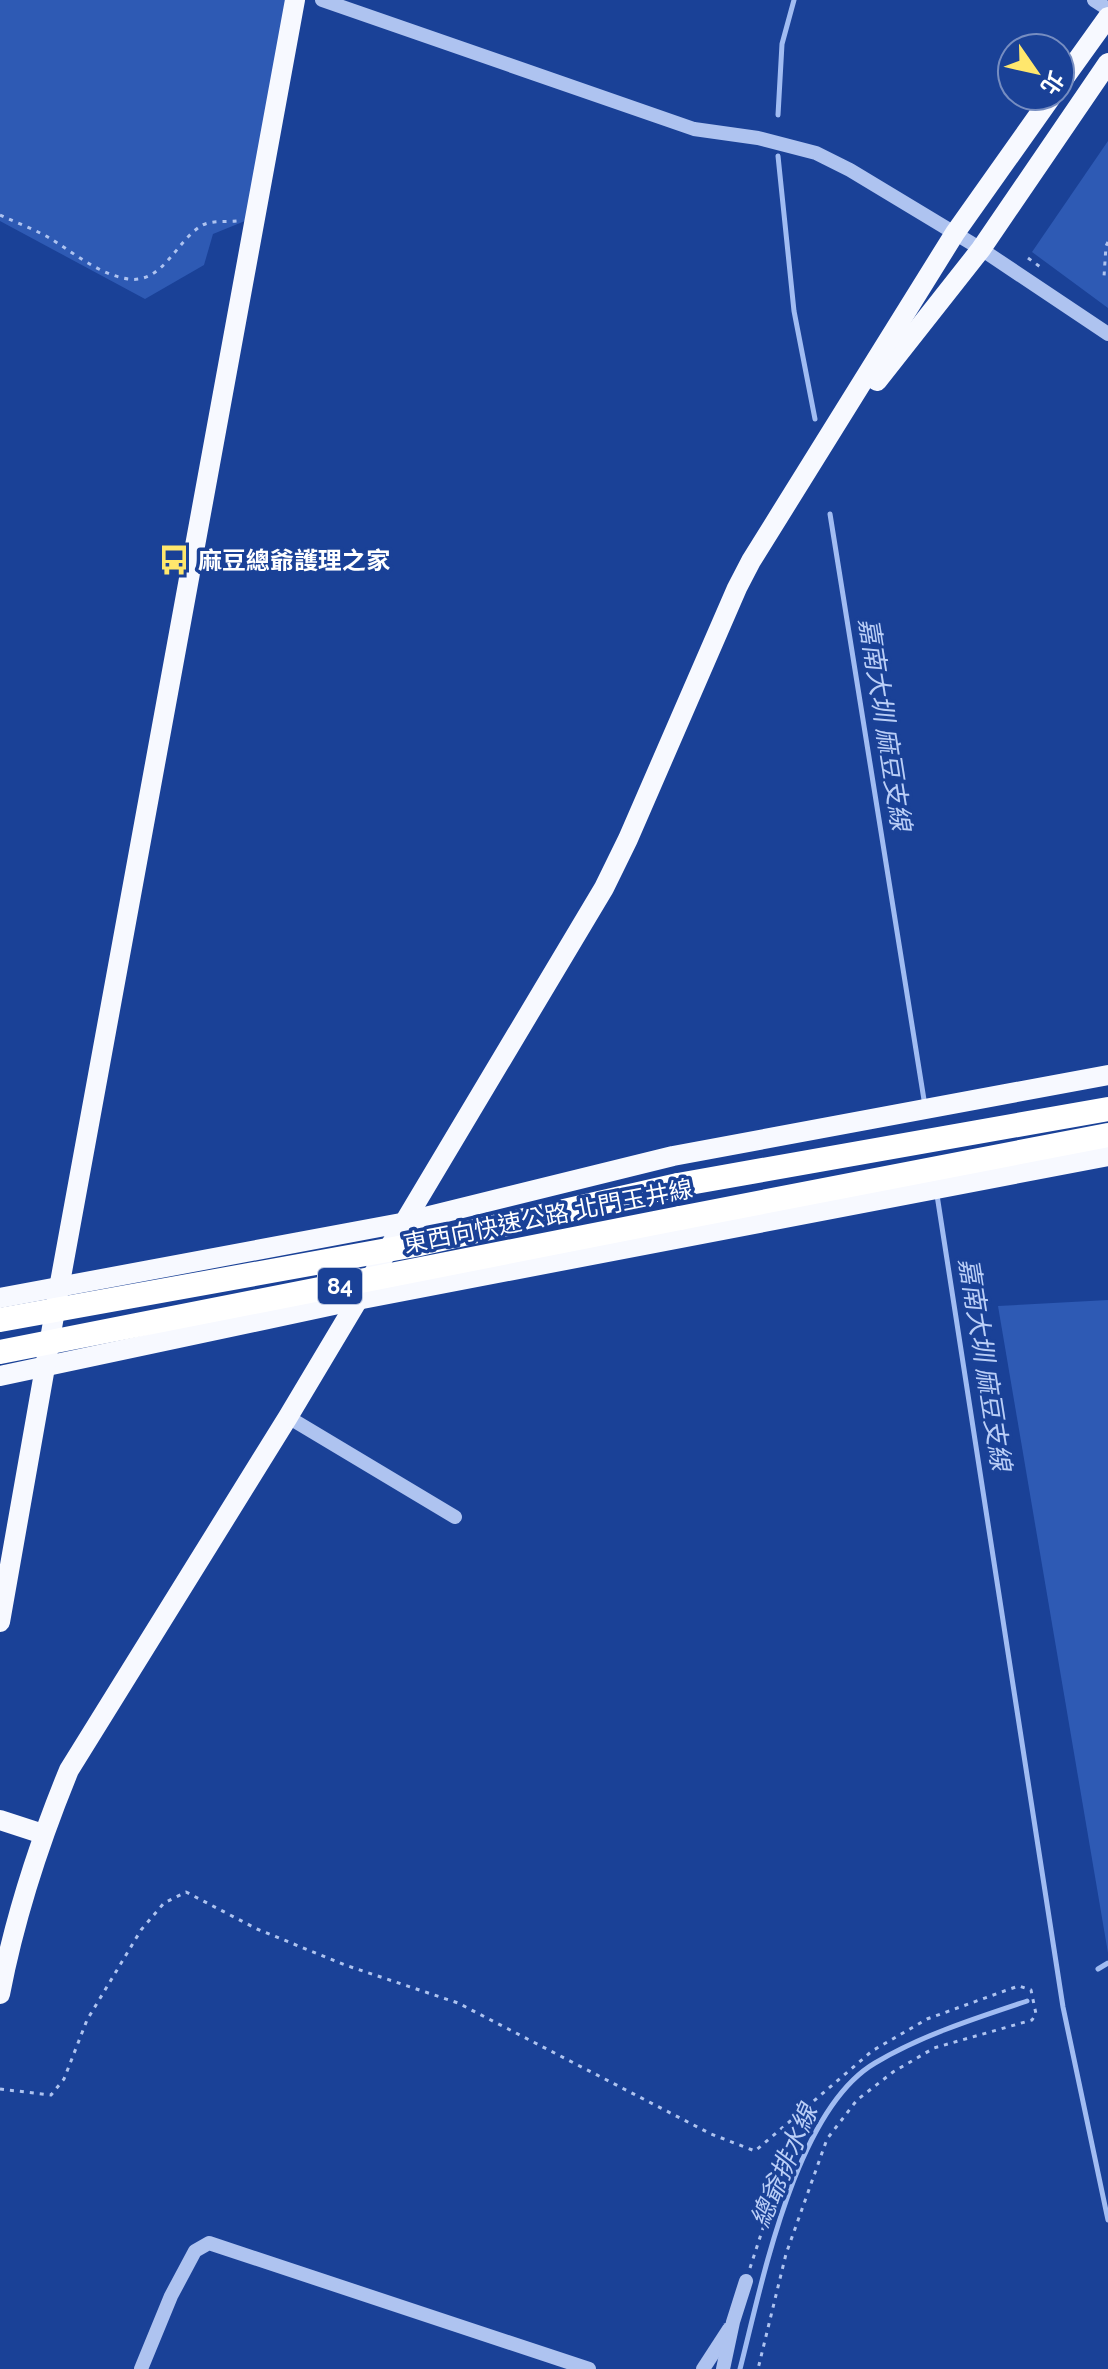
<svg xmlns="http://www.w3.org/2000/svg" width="1108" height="2369" font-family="Raleway,'Noto Sans TC',sans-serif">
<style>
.green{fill:#2e5ab4}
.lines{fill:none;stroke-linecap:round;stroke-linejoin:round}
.stream{stroke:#a1bcf2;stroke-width:5}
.path{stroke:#aec3f0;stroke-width:3;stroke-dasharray:4 6;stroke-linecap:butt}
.minor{stroke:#aec3f0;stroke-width:14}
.major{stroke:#f7f9ff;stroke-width:20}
.highway{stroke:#fff;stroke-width:24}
.highway-bridge{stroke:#fff;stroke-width:24}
.labels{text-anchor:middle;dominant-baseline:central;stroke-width:7;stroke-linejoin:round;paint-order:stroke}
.shield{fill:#1a4197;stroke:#bac6e0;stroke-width:2}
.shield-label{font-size:22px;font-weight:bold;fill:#fff}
.poi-label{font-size:24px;font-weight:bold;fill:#fff;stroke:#1a4197;text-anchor:start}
.street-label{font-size:24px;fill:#fff;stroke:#1a4197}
.water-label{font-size:26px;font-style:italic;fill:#bacef7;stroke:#1a4197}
</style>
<rect width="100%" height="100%" fill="#1a4197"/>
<g class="green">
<path d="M0,0h289l-32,216 -44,18 -9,31 -59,34 -145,-78z"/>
<path d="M1108,141v167l-76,-56z"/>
<path d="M1108,1300v653l-110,-647z"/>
</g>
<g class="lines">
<g class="stream">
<path d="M778,115l4,-71 12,-44"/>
<path d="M778,156l16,155 21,108"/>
<path d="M830,514l95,592"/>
<path d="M937,1195l126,812 45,213"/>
<path d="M1098,1969l10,-6"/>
<path d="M740,2369c22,-85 55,-259 135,-306 47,-28 101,-45 152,-62"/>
</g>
<g class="path">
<path d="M0,215c15,7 31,13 46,21 26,15 51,38 82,43 35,5 48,-38 73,-53 9,-6 25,-4 36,-5"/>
<path d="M1108,242l-2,4 -2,31 4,2"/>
<path d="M1028,258l15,11"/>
<path d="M0,2089l51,6 13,-16 23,-59 54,-90 23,-27 22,-11 71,37 88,36 113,38 253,131 44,17 53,-45"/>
<path d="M750,2268l40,-123 18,-39 64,-55 55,-32 80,-29 12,-4 12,4 5,24 -4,6 -98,28 -41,24 -36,28 -30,39 -41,115 -28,115"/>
</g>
<g class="minor">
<path d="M322,0l372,129 64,9 58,15 34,17 131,79 127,85"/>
<path d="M1094,0l14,9"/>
<path d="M288,1417l167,100"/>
<path d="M141,2369l30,-73 24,-45 14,-8 380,126"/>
<path d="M703,2369l26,-40"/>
<path d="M723,2369l10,-47 13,-41"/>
</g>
<g class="major">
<path d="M1060,84l48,-67"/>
<path d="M877,381l104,-132 127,-186"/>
<path d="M0,1298l401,-75 272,-67 435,-81"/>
<path d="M0,1376l357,-76 751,-144"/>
<path d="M0,1622l59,-334 236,-1288"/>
<path d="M0,1820l43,14"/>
<path d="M0,1994c15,-78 39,-151 69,-224l219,-353 316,-529 24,-49 109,-251 14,-27 204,-328 97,-137"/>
</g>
<g class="highway">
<path d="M678,1185l430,-76"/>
<path d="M680,1218l428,-83"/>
</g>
<g class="highway-bridge">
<path d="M0,1320l415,-75 263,-60"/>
<path d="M0,1352l680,-134"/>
</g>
</g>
<defs>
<g id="bus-bare" transform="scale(2.4)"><path d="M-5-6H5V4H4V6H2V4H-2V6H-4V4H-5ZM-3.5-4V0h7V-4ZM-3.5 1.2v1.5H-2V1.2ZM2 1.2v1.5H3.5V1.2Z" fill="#ffe76d" stroke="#1a4197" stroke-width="2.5" paint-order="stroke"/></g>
</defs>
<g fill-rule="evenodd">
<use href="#bus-bare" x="174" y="560"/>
</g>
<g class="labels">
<rect class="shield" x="318" y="1268" width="44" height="36" rx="6"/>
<g class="shield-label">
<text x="340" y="1286">84</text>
</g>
<g class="poi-label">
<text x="198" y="560">麻豆總爺護理之家</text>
</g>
<g class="street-label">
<text transform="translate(548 1216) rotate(-11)">東西向快速公路 北門玉井線</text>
</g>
<g class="water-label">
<text transform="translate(885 724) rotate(81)">嘉南大圳 麻豆支線</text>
<text transform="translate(985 1364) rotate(81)">嘉南大圳 麻豆支線</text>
<text transform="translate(784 2166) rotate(-67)">總爺排水線</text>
</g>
</g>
<g transform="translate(1036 72) rotate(124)"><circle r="38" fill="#1a4197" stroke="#768dc1" stroke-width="2"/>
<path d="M0-6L14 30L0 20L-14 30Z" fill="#ffe76d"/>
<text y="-12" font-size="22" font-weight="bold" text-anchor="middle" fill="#ffffff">北</text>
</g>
</svg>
